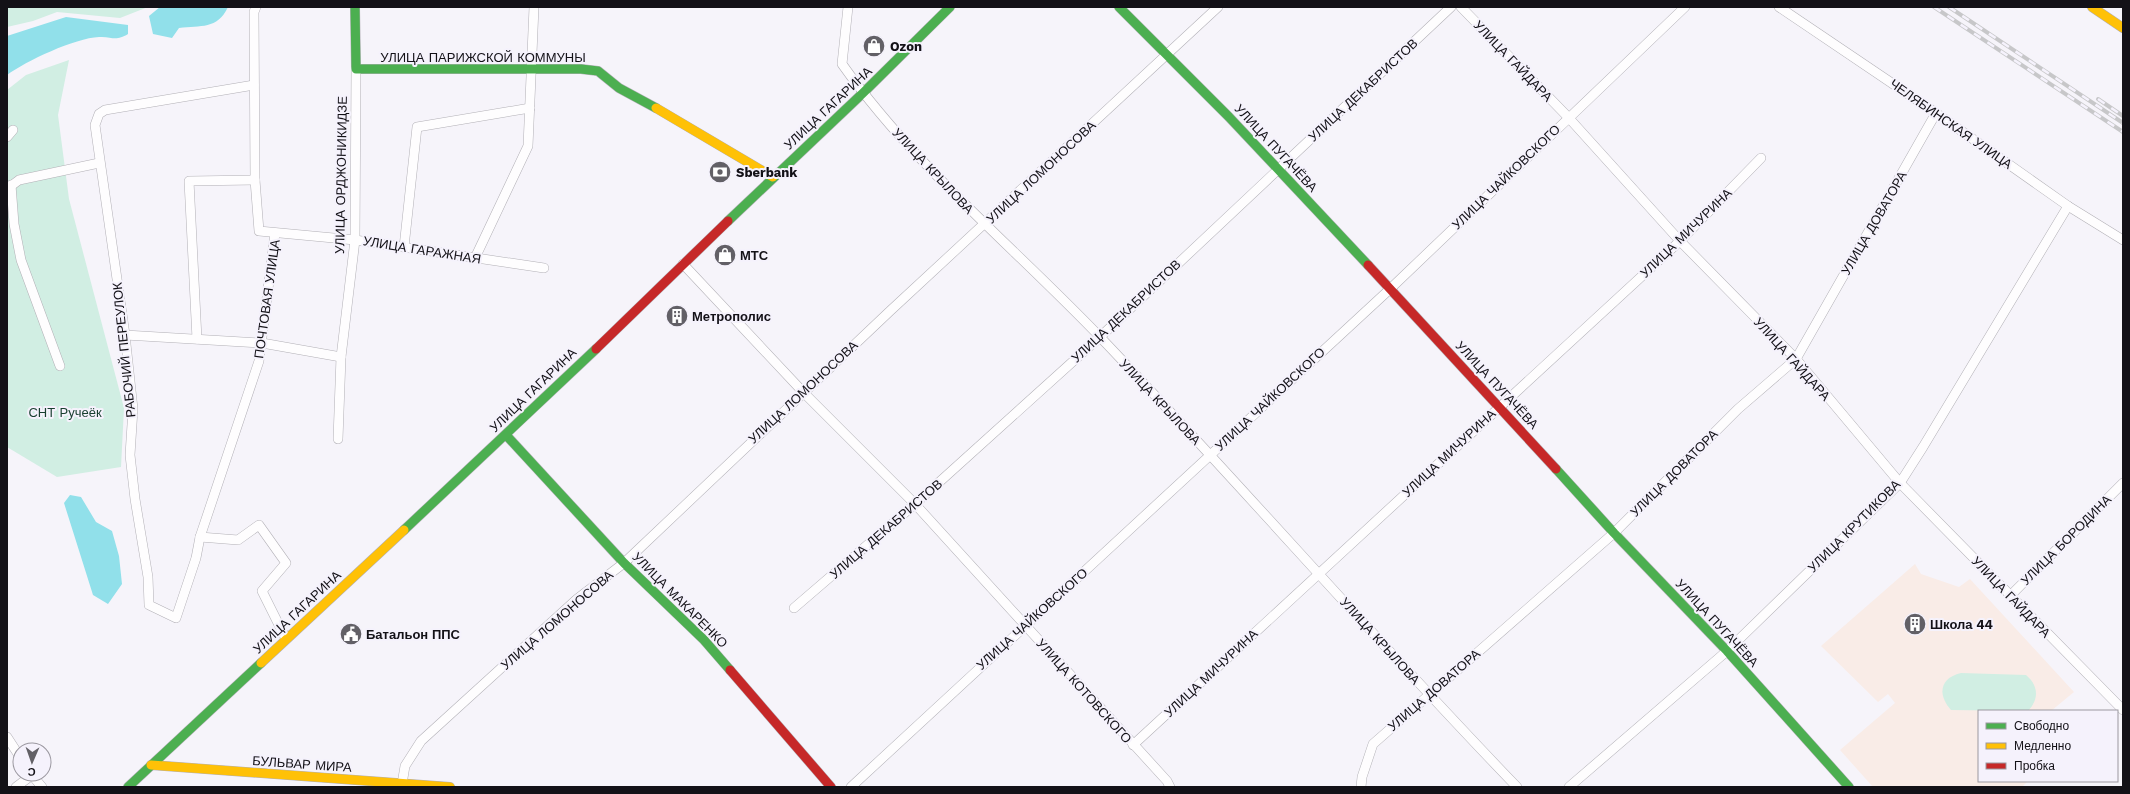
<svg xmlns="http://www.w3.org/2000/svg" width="2130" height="794" font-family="'Work Sans',sans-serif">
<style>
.education{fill:#f9ece7}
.green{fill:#d1eee3}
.water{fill:#91e0ea}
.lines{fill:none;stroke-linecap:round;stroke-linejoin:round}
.street-casing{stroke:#b2b0b6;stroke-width:10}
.fast-casing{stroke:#b2b0b6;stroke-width:10}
.slow-casing{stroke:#b2b0b6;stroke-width:10}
.jam-casing{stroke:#b2b0b6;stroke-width:10}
.street{stroke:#fefdfe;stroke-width:9}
.fast{stroke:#4caf50;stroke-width:9}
.slow{stroke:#ffc107;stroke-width:9}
.jam{stroke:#c62828;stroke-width:9}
.rail-casing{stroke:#c7c7c9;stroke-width:4}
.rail{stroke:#f5f2fc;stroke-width:2.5;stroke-dasharray:8;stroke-linecap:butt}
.labels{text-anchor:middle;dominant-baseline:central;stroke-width:4;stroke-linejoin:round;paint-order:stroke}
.poi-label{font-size:13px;font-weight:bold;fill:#131117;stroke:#f5f2fc;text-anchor:start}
.street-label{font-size:13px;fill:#131117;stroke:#f5f2fc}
.park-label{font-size:13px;fill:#183f2f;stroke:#f5f2fc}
</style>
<rect width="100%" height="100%" fill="#f6f4fa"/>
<path class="education" d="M1915,564l6,10 38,13 11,-8 104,113 -23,19h-72v70h49l-6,6h-149l-33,-37 55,-47 -7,-9 -10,8 -57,-56z"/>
<g class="green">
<path d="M7,7h141l-28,11 -63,-6 -24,9 -26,6z"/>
<path d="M69,60l-11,55 11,84 55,209 -3,59 -64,10 -50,-30v-357l19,-15z"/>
<path d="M1961,673l65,2c13,11 13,24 2,36l-77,-1c-14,-16 -11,-32 10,-37z"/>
</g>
<g class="water">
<path d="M160,7h68c-11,23 -27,18 -49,21l-7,10 -19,-4 -4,-18z"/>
<path d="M66,17l62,8v9c-13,8 -16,2 -29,3 -24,1 -73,24 -92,38v-39z"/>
<path d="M70,495l11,2 15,25 16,9 7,25 3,28 -14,20 -15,-9 -29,-92z"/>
</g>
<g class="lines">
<g class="street-casing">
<g id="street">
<path d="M256,7l-2,5 1,168 4,51 96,9 189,28"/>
<path d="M848,7l-6,57c73,103 172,183 259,274 141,148 274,302 416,449"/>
<path d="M1461,7l107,110 112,124 116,118 104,124 223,227"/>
<path d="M1779,7l157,106 132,93 55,34"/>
<path d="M254,85l-149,25 -6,4 -4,11 30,210 8,74 -3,46 5,44 13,78 1,28 27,13 20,-60 4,-21 59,-176 16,-128"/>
<path d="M7,137l6,-7"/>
<path d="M11,185l3,39 7,36 39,106"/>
<path d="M7,189l12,-9 80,-17"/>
<path d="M404,247l13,-120 113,-19"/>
<path d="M475,258l53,-112 6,-139"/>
<path d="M683,264l121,129 111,111 252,277 3,6"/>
<path d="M125,335l137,8 79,14"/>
<path d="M197,339l-8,-158 66,-1"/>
<path d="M338,439l3,-82 14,-117 1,-171"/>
<path d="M200,537l38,3 21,-15 27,38 -24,28 24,48"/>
<path d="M2010,596l113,-113"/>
<path d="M794,608l121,-104 185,-167 351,-330"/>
<path d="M7,737l13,20"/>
<path d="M1133,745l547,-504 81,-83"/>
<path d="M31,774l11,13"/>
<path d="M402,784l3,-18 16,-25 156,-142 47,-36 266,-252 328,-304"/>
<path d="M16,787l16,-12"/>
<path d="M851,787l539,-498 295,-282"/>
<path d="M1361,787l1,-10 11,-33 241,-211 124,-124 58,-50 140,-246"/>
<path d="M1569,787l158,-136 173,-168 23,-36 145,-241"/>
</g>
</g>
<g class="fast-casing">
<g id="fast">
<path d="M355,7l1,62h225l17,2 21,17 37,20"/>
<path d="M1119,7l110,110 139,148"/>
<path d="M728,221l135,-128 87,-86"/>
<path d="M506,435l118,128 80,77 26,30"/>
<path d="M1556,469l58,64 113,118 122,136"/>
<path d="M404,530l192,-181"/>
<path d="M128,787l133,-124"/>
</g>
</g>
<g class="slow-casing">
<g id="slow">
<path d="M2092,7l31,21"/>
<path d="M656,108l117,69"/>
<path d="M261,663l143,-133"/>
<path d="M151,765l299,22"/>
</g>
</g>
<g class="jam-casing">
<g id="jam">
<path d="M1368,265l188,204"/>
<path d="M596,349l132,-128"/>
<path d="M730,670l101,117"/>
</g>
</g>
<use href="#street" class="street"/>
<use href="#fast" class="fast"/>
<use href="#slow" class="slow"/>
<use href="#jam" class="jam"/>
<g class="rail-casing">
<g id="rail">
<path d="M1934,7l189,125"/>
<path d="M1949,7l174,116"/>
<path d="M2098,99l25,17"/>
</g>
</g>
<use href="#rail" class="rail"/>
</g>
<defs>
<g id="shop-disc" transform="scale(1.15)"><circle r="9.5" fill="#626066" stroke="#f5f2fc"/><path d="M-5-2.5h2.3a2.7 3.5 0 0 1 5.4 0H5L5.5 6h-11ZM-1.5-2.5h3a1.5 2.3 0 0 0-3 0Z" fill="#fff"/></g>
<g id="bank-disc" transform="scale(1.15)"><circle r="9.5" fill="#626066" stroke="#f5f2fc"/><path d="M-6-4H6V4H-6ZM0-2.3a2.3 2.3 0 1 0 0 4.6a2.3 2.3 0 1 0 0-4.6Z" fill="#fff"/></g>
<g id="building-disc" transform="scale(1.15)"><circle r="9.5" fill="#626066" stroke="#f5f2fc"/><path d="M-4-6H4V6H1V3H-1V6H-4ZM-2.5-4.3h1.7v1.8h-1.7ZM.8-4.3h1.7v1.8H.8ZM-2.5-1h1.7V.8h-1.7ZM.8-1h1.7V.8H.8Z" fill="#fff"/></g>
<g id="civic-disc" transform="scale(1.15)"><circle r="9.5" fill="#626066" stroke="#f5f2fc"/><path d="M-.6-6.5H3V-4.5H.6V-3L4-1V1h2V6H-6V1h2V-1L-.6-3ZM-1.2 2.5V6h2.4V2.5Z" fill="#fff"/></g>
</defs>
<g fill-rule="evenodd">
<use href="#shop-disc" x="874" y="46"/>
<use href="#bank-disc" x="720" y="172"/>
<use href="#shop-disc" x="725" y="255"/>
<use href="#building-disc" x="677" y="316"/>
<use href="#building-disc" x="1915" y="624"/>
<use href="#civic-disc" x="351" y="634"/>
</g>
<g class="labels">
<g class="poi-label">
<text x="890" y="46">Ozon</text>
<text x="736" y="172">Sberbank</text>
<text x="740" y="255">МТС</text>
<text x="692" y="316">Метрополис</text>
<text x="1930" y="624">Школа 44</text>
<text x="366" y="634">Батальон ППС</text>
</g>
<g class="street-label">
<text x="483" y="57">УЛИЦА ПАРИЖСКОЙ КОММУНЫ</text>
<text transform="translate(1513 61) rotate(46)">УЛИЦА ГАЙДАРА</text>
<text transform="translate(1363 90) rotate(-43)">УЛИЦА ДЕКАБРИСТОВ</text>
<text transform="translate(828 108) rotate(-43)">УЛИЦА ГАГАРИНА</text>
<text transform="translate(1951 124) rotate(35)">ЧЕЛЯБИНСКАЯ УЛИЦА</text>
<text transform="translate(1276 148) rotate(47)">УЛИЦА ПУГАЧЁВА</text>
<text transform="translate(933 171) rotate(47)">УЛИЦА КРЫЛОВА</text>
<text transform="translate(1041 172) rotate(-43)">УЛИЦА ЛОМОНОСОВА</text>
<text transform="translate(341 175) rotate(-89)">УЛИЦА ОРДЖОНИКИДЗЕ</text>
<text transform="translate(1506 177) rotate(-44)">УЛИЦА ЧАЙКОВСКОГО</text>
<text transform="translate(1874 223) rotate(-60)">УЛИЦА ДОВАТОРА</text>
<text transform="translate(1686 233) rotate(-44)">УЛИЦА МИЧУРИНА</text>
<text transform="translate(422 250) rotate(9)">УЛИЦА ГАРАЖНАЯ</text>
<text transform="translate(267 299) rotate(-82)">ПОЧТОВАЯ УЛИЦА</text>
<text transform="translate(1126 311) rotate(-43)">УЛИЦА ДЕКАБРИСТОВ</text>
<text transform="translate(124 350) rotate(-96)">РАБОЧИЙ ПЕРЕУЛОК</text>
<text transform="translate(1792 359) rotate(48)">УЛИЦА ГАЙДАРА</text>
<text transform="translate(1497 385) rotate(47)">УЛИЦА ПУГАЧЁВА</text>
<text transform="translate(533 390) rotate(-44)">УЛИЦА ГАГАРИНА</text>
<text transform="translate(803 392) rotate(-43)">УЛИЦА ЛОМОНОСОВА</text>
<text transform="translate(1270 399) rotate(-43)">УЛИЦА ЧАЙКОВСКОГО</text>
<text transform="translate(1160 402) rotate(47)">УЛИЦА КРЫЛОВА</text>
<text transform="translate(1449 453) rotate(-43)">УЛИЦА МИЧУРИНА</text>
<text transform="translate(1674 473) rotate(-45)">УЛИЦА ДОВАТОРА</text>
<text transform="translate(1854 526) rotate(-45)">УЛИЦА КРУТИКОВА</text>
<text transform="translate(886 529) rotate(-41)">УЛИЦА ДЕКАБРИСТОВ</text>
<text transform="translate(2066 540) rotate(-45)">УЛИЦА БОРОДИНА</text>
<text transform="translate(2011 597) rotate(46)">УЛИЦА ГАЙДАРА</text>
<text transform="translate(680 600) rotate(45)">УЛИЦА МАКАРЕНКО</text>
<text transform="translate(297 612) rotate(-43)">УЛИЦА ГАГАРИНА</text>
<text transform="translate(1032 619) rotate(-42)">УЛИЦА ЧАЙКОВСКОГО</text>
<text transform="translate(557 620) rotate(-41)">УЛИЦА ЛОМОНОСОВА</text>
<text transform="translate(1717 623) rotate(47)">УЛИЦА ПУГАЧЁВА</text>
<text transform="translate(1380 641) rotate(48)">УЛИЦА КРЫЛОВА</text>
<text transform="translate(1211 673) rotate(-43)">УЛИЦА МИЧУРИНА</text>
<text transform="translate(1434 690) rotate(-41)">УЛИЦА ДОВАТОРА</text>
<text transform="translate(1084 691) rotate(48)">УЛИЦА КОТОВСКОГО</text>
<text transform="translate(302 764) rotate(4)">БУЛЬВАР МИРА</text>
</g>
<g class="park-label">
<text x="65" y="412">СНТ Ручеёк</text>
</g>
</g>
<rect width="2130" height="794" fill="none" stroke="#131117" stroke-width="16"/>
<rect x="1978" y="710" width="140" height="72" fill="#f5f2fc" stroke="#9b98a0"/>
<rect x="1986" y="723" width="20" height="6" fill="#4caf50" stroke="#9b98a0"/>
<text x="2014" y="730" font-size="12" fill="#131117">Свободно</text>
<rect x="1986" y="743" width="20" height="6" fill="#ffc107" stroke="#9b98a0"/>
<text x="2014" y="750" font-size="12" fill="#131117">Медленно</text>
<rect x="1986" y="763" width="20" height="6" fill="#c62828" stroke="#9b98a0"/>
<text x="2014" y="770" font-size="12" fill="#131117">Пробка</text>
<g transform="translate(32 762) rotate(182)"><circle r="19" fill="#f5f2fc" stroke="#9b98a0"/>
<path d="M0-3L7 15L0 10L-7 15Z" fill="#626066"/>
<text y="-6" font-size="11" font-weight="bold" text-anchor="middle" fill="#131117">С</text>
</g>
</svg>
